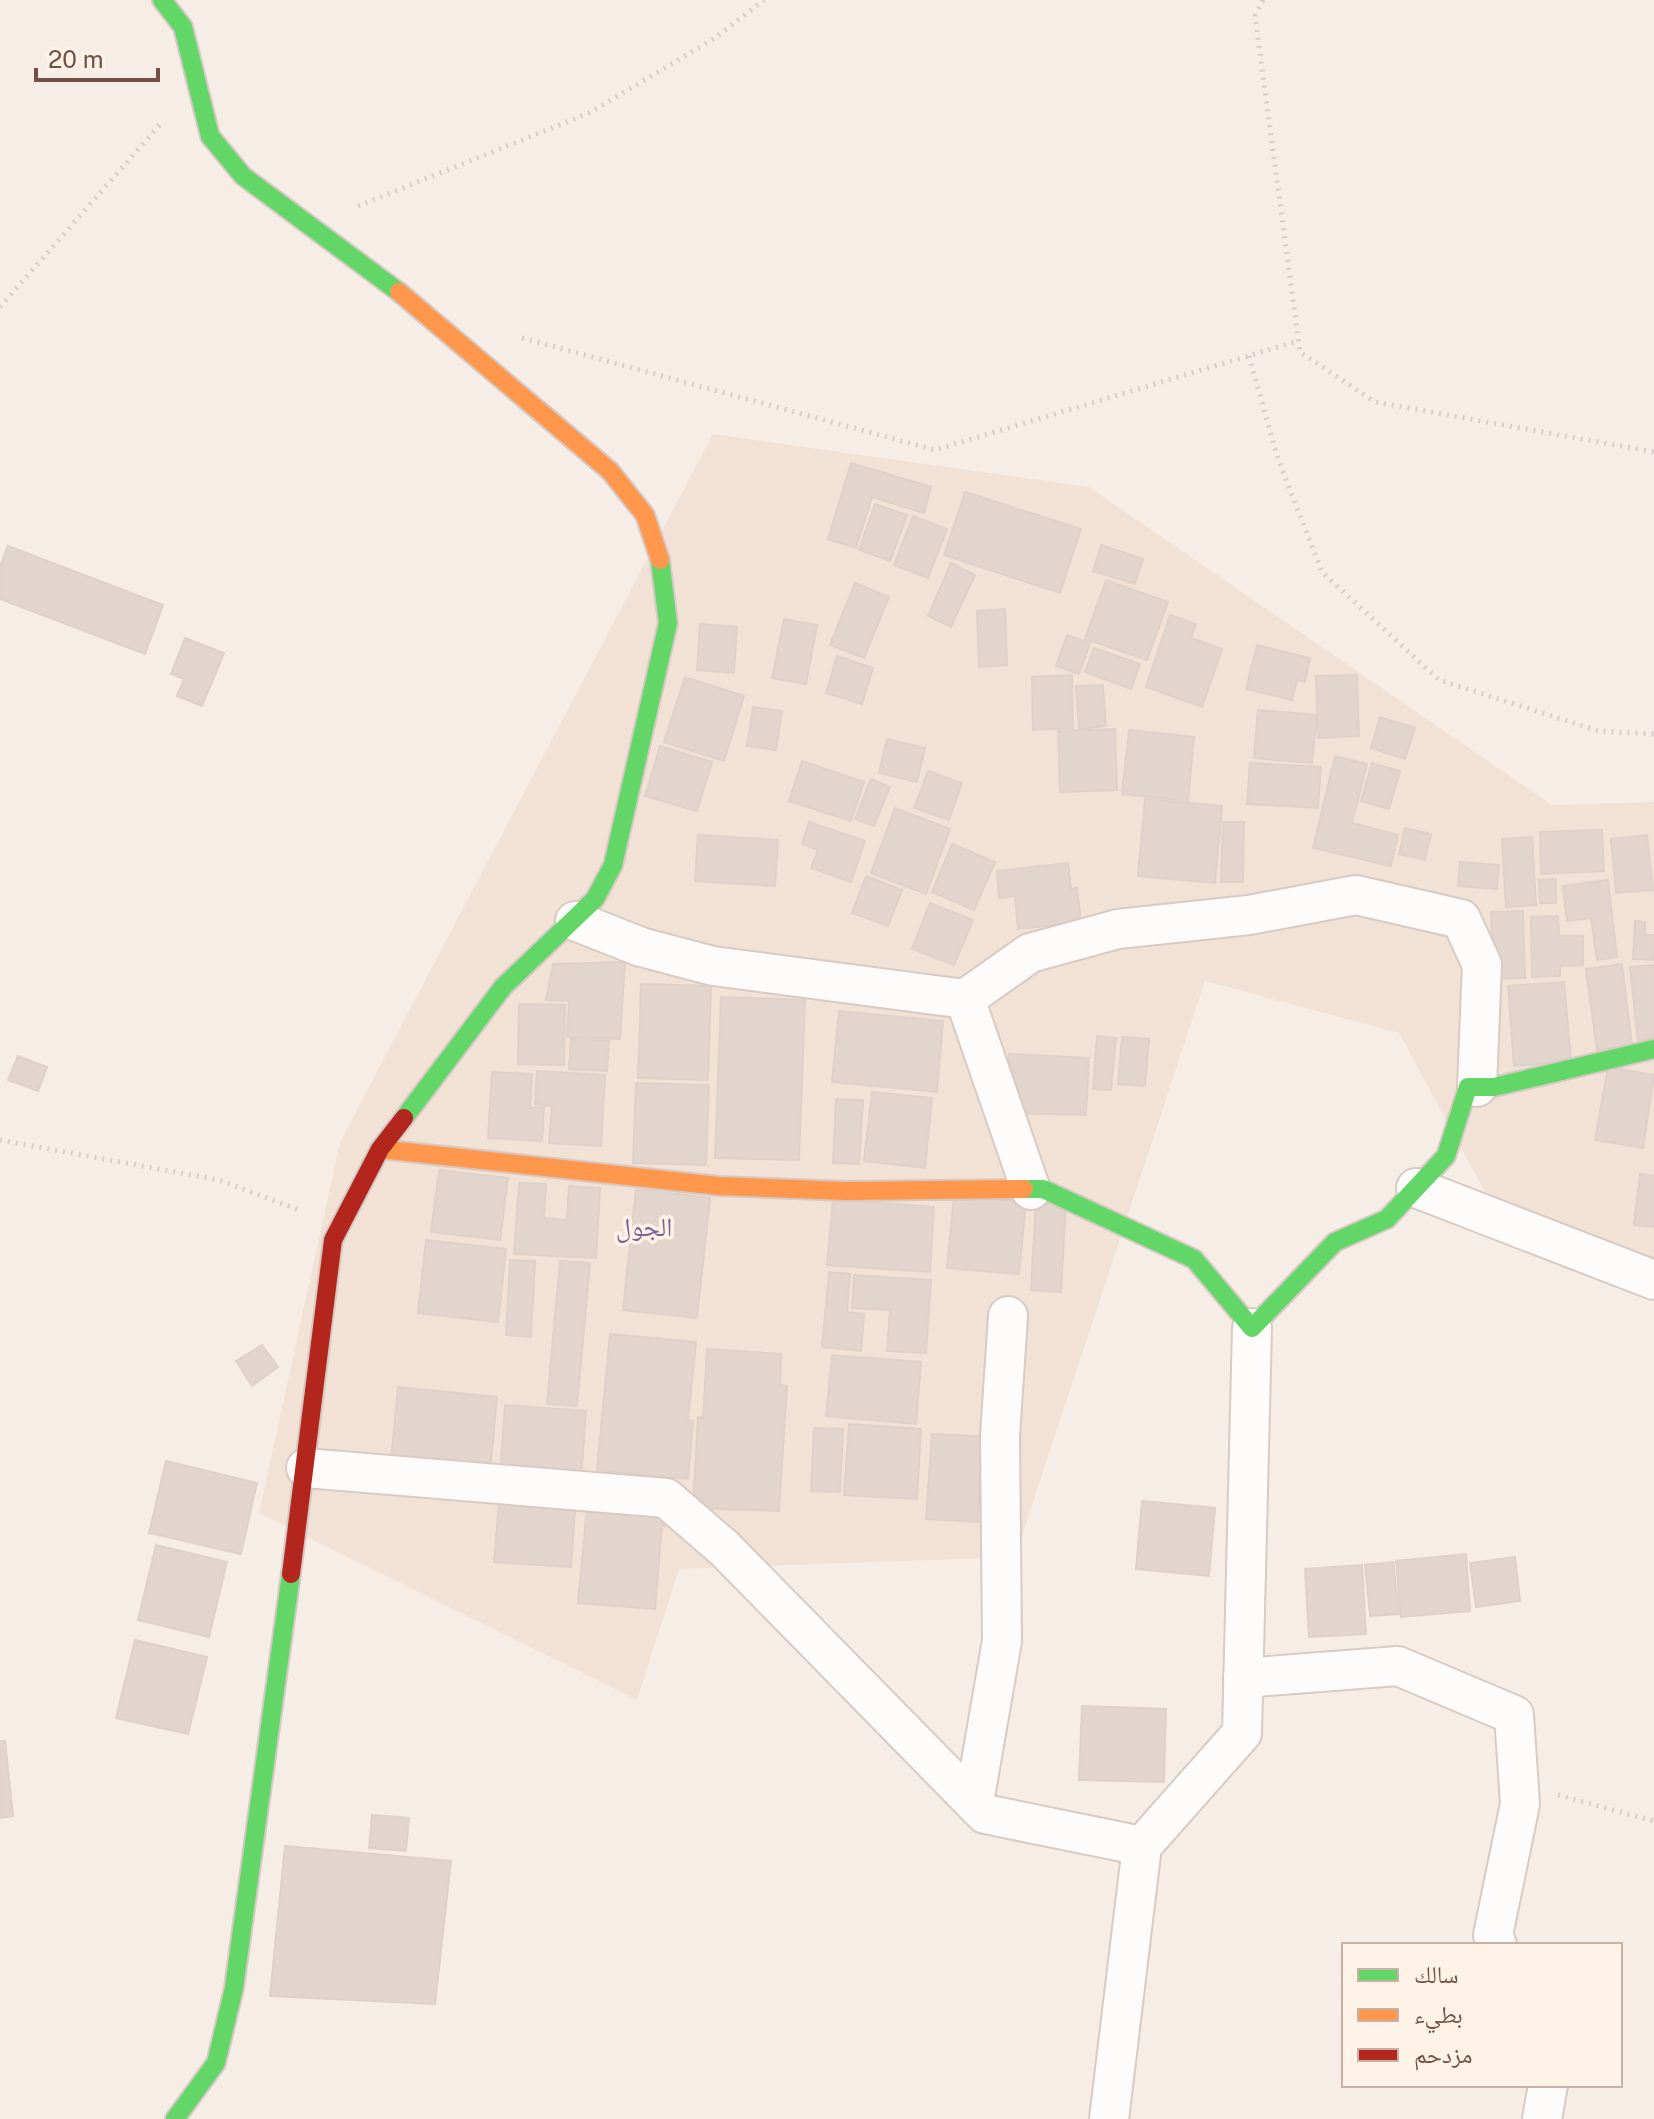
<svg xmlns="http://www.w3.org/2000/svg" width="1654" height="2119" font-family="'Public Sans','Noto Naskh Arabic',sans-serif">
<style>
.residential{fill:#f2e2d6}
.building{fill:#e2d5ce;stroke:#dfd0c9;stroke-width:2}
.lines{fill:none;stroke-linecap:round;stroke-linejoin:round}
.street-casing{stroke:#d7cbc4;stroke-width:42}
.fast-casing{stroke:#d6c9c3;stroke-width:22}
.slow-casing{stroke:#d6c9c3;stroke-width:22}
.jam-casing{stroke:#d6c9c3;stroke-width:22}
.path{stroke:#d7ccc9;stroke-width:5;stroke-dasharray:2 6;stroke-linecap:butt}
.street{stroke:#fefcfb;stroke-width:38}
.fast{stroke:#63d668;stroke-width:18}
.slow{stroke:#ff974d;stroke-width:18}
.jam{stroke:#b3261e;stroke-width:18}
.labels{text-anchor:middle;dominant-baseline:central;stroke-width:7;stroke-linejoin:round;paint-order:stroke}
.quarter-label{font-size:26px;fill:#7e6297;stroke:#fff2e6}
</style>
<rect width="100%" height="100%" fill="#f6eee6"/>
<path class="residential" d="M713,434l376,53 463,318 102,-3v463l-169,-73 -86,-159 -194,-52 -190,576 -336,12 -42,131 -378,-187 81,-371z"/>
<g class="building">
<path d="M851,463l80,24 -7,26 -52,-16 -16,51 -28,-9z"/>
<path d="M965,492l116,37 -21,64 -116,-38z"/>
<path d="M875,504l32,11 -17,46 -31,-11z"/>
<path d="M913,516l34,13 -19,49 -34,-13z"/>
<path d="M1101,545l42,14 -8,25 -42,-13z"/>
<path d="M8,546l155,59 -18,49 -145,-55v-33z"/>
<path d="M951,563l24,12 -24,52 -23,-11z"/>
<path d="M1106,580l62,22 -21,58 -62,-21z"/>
<path d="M855,583l34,14 -25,61 -34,-13z"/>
<path d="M1005,609l2,56 -28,2 -2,-56z"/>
<path d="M1170,615l26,9 -5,14 31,11 -20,58 -56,-20z"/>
<path d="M784,619l33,6 -11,59 -34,-6z"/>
<path d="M700,624l37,3 -3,46 -37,-3z"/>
<path d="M1067,635l23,8 -11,31 -23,-8z"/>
<path d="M185,638l39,15 -22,53 -25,-10 7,-17 -13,-5z"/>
<path d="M1257,645l53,13 -5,24 -8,-2 -5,20 -46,-11z"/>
<path d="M1094,648l46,16 -9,25 -46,-17z"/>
<path d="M837,656l36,12 -11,36 -36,-11z"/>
<path d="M1072,675l1,53 -40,2 -1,-53z"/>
<path d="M1357,675l2,61 -41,2 -2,-62z"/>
<path d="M685,677l59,19 -20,65 -60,-19z"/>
<path d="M1103,685l3,41 -27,3 -3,-43z"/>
<path d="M753,707l29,4 -6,39 -29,-4z"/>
<path d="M1258,710l59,5 -5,48 -58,-5z"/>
<path d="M1380,717l35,11 -10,31 -34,-11z"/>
<path d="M1115,729l2,61 -57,2 -2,-61z"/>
<path d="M1129,730l65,7 -6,64 -66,-7z"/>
<path d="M887,739l38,9 -8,34 -38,-9z"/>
<path d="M660,746l52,16 -15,49 -52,-15z"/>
<path d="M1335,756l32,8 -15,59 46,12 -7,31 -78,-18z"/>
<path d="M802,761l62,21 -13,39 -62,-20z"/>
<path d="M1250,763l71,4 -3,41 -71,-4z"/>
<path d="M1372,763l28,8 -11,38 -28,-8z"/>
<path d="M928,771l34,12 -13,37 -35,-12z"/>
<path d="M871,779l19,8 -16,39 -19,-7z"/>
<path d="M1145,799l77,7 -7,77 -77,-7z"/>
<path d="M895,808l55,21 -24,65 -55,-21z"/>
<path d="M809,822l56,19 -14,41 -40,-14 7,-18 -16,-6z"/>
<path d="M1223,822h21l-1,60h-22z"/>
<path d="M1405,828l26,6 -6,26 -26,-6z"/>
<path d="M1602,830l2,41 -63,3 -1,-42z"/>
<path d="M698,835l80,5 -3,46 -80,-5z"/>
<path d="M1647,835l6,55 -37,3 -5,-54z"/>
<path d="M1532,837l4,68 -30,2 -4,-68z"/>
<path d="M952,844l43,18 -21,48 -42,-18z"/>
<path d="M1460,862l39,3 -2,24 -39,-3z"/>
<path d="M1068,863l3,26 6,-1 4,34 -63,7 -3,-33 -16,2 -2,-27z"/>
<path d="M866,876l36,14 -14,36 -36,-13z"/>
<path d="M1556,879v24h-16l-1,-23z"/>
<path d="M1608,880l9,77 -20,3 -6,-42 -24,3 -4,-35z"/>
<path d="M930,903l43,17 -19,45 -42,-16z"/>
<path d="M1523,911l2,67 -32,1 -2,-67z"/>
<path d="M1558,916l1,20h24v29l-23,1v10l-28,1 -1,-60z"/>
<path d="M1635,921l10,1v13h9v25l-21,-1z"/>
<path d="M625,962l-5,77 -53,-2 2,-36 -23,-1 7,-36z"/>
<path d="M1622,964l10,81 -35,5 -11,-81z"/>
<path d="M1654,965v75l-16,2 -8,-75z"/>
<path d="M1564,982l7,79 -57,5 -6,-80z"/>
<path d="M641,984l70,2 -3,94 -70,-2z"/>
<path d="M721,997l84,3 -6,160 -84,-2z"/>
<path d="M519,1004l46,1 -1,60 -46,-1z"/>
<path d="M839,1011l104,10 -6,71 -105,-10z"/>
<path d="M1097,1036l19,2 -5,52 -18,-1z"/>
<path d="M1122,1037l27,2 -4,47 -27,-2z"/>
<path d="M571,1039l38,2 -2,30 -38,-2z"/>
<path d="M1009,1054l80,4 -3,57 -79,-2z"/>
<path d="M18,1056l29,11 -9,24 -30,-11z"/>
<path d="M1608,1067l46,8 -11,73 -48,-8z"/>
<path d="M537,1071l68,4 -4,71 -52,-3 3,-37 -17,-2z"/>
<path d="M492,1072l40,2 -2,33h14l-2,34 -54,-3z"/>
<path d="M636,1083l73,2 -3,80 -73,-2z"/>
<path d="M872,1092l60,6 -7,70 -61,-7z"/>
<path d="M836,1099l27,1 -4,64 -26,-1z"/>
<path d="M439,1170l69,8 -8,62 -69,-8z"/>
<path d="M1640,1174l14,2v51l-20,-2z"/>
<path d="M519,1183l27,1 -2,34 23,2 2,-34 31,2 -4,70 -82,-4z"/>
<path d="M636,1189l74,9 -13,120 -74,-8z"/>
<path d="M954,1196l72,6 -7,72 -72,-6z"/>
<path d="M833,1199l101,8 -4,65 -103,-7z"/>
<path d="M1036,1202l30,1 -5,89 -30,-2z"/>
<path d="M426,1240l80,9 -8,73 -80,-9z"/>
<path d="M510,1260l25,1 -4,76 -25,-2z"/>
<path d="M560,1261l30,2 -13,143 -30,-2z"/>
<path d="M829,1272l21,2 -3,38 17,2 -3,37 -39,-4z"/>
<path d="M854,1275l77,5 -5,73 -39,-2 3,-41 -38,-2z"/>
<path d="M610,1334l86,8 -8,78 5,1 -5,58 -91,-9z"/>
<path d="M262,1345l16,22 -26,19 -16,-25z"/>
<path d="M707,1349l74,5 -1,31 7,1 -8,125 -86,-3 5,-91 5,1z"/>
<path d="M832,1355l89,7 -5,62 -90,-8z"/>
<path d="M398,1387l99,10 -7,74 -99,-9z"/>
<path d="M505,1405l81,6 -5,69 -81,-6z"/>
<path d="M849,1424l72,5 -4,70 -73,-4z"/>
<path d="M814,1428l29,1 -3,63 -29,-1z"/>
<path d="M932,1434l63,3 -1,25 -13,-1 -3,61 -52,-3z"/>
<path d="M166,1461l91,22 -16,71 -92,-21z"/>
<path d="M500,1490l76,6 -5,71 -77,-5z"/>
<path d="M588,1498l81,8 -3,20 -4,-1 -7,84 -77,-6z"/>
<path d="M1142,1501l73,7 -6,68 -73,-7z"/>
<path d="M156,1545l71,17 -18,75 -71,-17z"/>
<path d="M1466,1554l4,57 -69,6 -5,-56z"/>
<path d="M1515,1557l5,44 -44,6 -6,-44z"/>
<path d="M1393,1562l6,52 -29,2 -5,-51z"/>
<path d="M1362,1565l4,69 -57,3 -4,-68z"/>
<path d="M135,1640l72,17 -19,77 -72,-16z"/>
<path d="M1082,1706l84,3 -2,73 -85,-2z"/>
<path d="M0,1741h5l8,75 -13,2z"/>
<path d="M372,1815l37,3 -3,33 -37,-3z"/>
<path d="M285,1846l166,15 -16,143 -165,-8z"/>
</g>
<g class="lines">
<g class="street-casing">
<g id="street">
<path d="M575,921l66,26 72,19 252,33 66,191"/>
<path d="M965,999l65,-46 88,-24 131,-14 107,-20 105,24 21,46 -5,122"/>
<path d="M1416,1188l238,92"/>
<path d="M306,1468l360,30 58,50 261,266 157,32"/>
<path d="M1243,1678l155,-12 116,49 6,89 -27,131 4,10"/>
<path d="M974,1802l28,-161 -2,-205 8,-120"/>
<path d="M1109,2119l33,-273 100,-113 10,-405"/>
<path d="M1542,2119l6,-34"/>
</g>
</g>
<g class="fast-casing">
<g id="fast">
<path d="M162,0l21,27 27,109 33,40 156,116"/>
<path d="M404,1118l99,-131 92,-88 18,-34 55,-242 -8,-63"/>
<path d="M1024,1189h19l151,70 58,69 83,-86 52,-23 59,-63 22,-69h26l160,-38"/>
<path d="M175,2119l41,-56 18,-75 57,-414"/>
</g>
</g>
<g class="slow-casing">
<g id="slow">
<path d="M399,292l211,179 35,44 15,45"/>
<path d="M380,1149l339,37 127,5 178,-2"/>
</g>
</g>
<g class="jam-casing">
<path id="jam" d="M291,1574l42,-334 47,-91 24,-31"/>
</g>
<g class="path">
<path d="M1263,0l-8,16 45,336 75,50 279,50"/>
<path d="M358,206l231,-93 126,-75 49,-38"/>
<path d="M0,307l163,-186"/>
<path d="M522,338l413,112 363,-109"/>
<path d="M1249,356l29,103 44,113 117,108 160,51 55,3"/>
<path d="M0,1140l219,40 83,31"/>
<path d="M1558,1795l96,26"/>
</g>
<use href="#street" class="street"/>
<use href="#fast" class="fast"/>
<use href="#slow" class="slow"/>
<use href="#jam" class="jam"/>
</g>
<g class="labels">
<g class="quarter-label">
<text x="644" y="1226">الجول</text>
</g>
</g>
<rect x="1342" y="1943" width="280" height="144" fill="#fff2e6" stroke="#c7b1a6" stroke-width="2"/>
<rect x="1358" y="1969" width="40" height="12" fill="#63d668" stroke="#c7b1a6" stroke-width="2"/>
<text x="1414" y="1983" font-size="24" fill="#735047">سالك</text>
<rect x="1358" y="2009" width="40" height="12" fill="#ff974d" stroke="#c7b1a6" stroke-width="2"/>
<text x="1414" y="2023" font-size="24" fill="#735047">بطيء</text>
<rect x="1358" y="2049" width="40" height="12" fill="#b3261e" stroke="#c7b1a6" stroke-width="2"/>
<text x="1414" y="2063" font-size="24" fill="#735047">مزدحم</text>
<path d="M36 68v12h122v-12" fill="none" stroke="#735047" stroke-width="4"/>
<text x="48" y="68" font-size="24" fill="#735047" stroke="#fff2e6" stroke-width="6" paint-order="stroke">20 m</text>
</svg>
